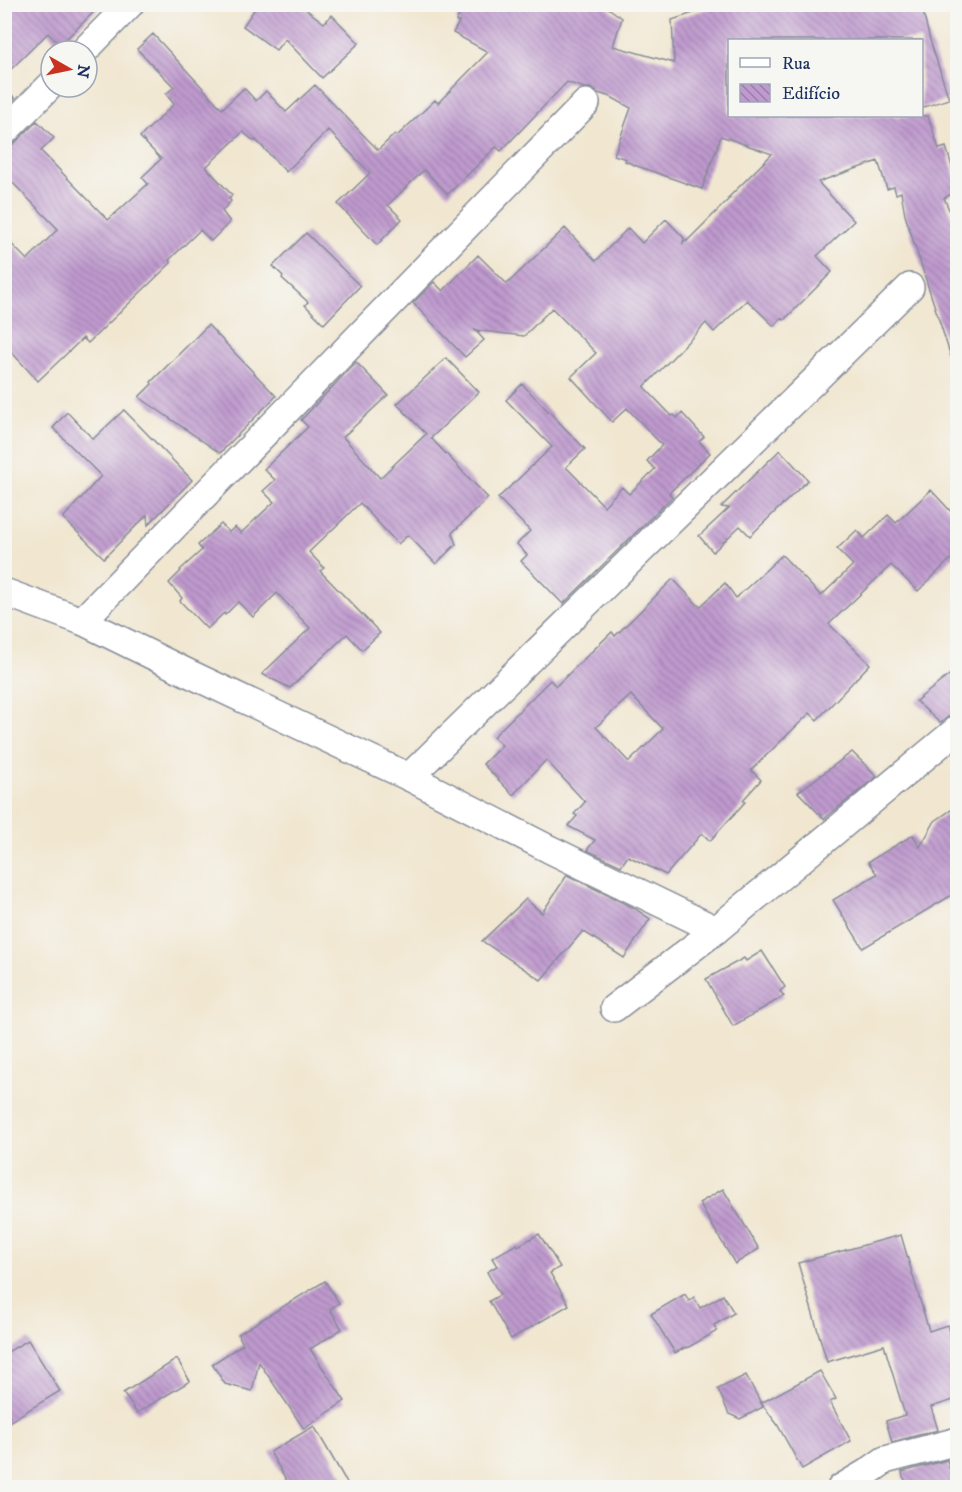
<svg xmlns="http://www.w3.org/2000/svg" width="962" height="1492" font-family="'IM FELL DW Pica',serif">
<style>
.building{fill:url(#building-back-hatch);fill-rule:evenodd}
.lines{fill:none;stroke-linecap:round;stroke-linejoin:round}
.street-casing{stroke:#868b98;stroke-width:30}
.street{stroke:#fff;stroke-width:27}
</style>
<defs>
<pattern id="building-back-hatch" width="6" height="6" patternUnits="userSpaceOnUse" patternTransform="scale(1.5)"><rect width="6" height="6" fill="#bf9ace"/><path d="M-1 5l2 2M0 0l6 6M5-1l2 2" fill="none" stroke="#9a7eaa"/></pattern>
</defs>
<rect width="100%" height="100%" fill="#f6f6f2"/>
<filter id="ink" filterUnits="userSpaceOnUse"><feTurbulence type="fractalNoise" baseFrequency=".0167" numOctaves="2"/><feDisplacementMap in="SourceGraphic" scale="12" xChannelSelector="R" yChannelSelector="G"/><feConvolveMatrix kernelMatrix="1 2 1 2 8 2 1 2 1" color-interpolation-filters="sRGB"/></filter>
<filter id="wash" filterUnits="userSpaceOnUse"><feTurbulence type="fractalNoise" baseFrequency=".008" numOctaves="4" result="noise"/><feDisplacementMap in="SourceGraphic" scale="24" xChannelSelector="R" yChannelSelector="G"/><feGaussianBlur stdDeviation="1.35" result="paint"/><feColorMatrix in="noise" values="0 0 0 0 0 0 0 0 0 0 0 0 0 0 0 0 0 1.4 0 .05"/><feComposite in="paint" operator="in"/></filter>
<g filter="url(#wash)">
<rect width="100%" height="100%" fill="#f1e7d1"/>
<g id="blocks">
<g class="building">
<path d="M4,4h98l-42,41 -12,-12 -44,43z"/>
<path d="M258,4h41l25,19 8,-8 27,28 -37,35 -37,-39 -9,11 -33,-24z"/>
<path d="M465,4l139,1 18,13 -9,28 61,17 -2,-43 49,-16h200l9,36 19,59 -28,9v-68h-192v76h199l11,33 7,-2 11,36v8l-13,7 13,30v134l-4,1 -48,-148 -4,-23 -5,2 -2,-7 -7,2 -9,-28 -60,21 36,39 -37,35 15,16 -48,48 -3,-2 -7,8 -27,-26 -33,32 -8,-9 -62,64 28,29 2,-1 3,3 5,-5 22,24 -5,4 11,12 -41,40 3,4 -109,107 -42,-43 6,-6 -10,-11 13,-13 -32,-33 54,-51 -46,-47 16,-16 63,65 -19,18 38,39 18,-19 7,7 26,-25 -8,-8 15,-16 -35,-37 -15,14 -41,-45 25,-24 -44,-45 -28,28 -49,-6 9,10 -19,17 -52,-54 21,-21 9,9 35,-36 29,29 58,-56 31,33 32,-33 14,15 24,-24 18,19 -1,5 3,-3 1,1 43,-43h-2l44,-44 -51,-18 -19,53 -65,-23 -12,-5 1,-2 -12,-4 17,-47 -20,-11 -13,-4 -8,-5h-6l-17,-6 -66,69 -5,-4 -48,47 -24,-24 -36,35 14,14 -25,26 -39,-41 32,-31 -42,-43 -42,42 -30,-32 -2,1 -11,-9 -37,35 26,28 -3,4 2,2 -9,10 8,11 -19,19 -11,-11 -31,30 2,3 -83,80 -5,-5 -45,43 -34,-37v-108l23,24 31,-31 -54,-55v-27h5l6,-4 22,-22 17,17 -13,13 67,69 40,-36 -6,-7 19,-18 -21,-22 34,-33 -8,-10 8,-7 -37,-38 16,-15 69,75 22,-21 12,13 10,-10 20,21 29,-27 63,65 17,-16 2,2 38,-36 3,3 50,-51 -35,-19 6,-11 -3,-1z"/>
<path d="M4,87l11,11 -11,11z"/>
<path d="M306,233l54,53 -36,38 -19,-19 3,-3 -26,-24 1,-2 -10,-10z"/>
<path d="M208,325l68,71 -56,57 -81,-56 13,-13 -1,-2z"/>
<path d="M446,358l33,34 -48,46 57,60 -36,35 4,11 -20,20 -28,-29 -10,9 -38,-41 -51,49 15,16 -4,3 60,62 -18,17 -15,-16 -57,54 -28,-14 48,-46 -33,-35 -24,24 -15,-15 -13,13 -1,-2 -17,16 -27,-28 2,-3 -13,-15 12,-12 -1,-1 22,-20 -4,-5 23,-21 8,8 6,-5 6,6 33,-31 -11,-11 12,-11 -11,-11 44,-42 -7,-7 55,-58 32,33 -45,42 37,41 46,-44 -29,-30z"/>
<path d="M124,410l68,70 -44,45 -1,-10 -43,43 -41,-40 38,-42 -48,-48 14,-16 26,27z"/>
<path d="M780,450l28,30 -58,56 -10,-10 -27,26 -14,-16 30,-28 -8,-1z"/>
<path d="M931,490l26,28v35l-39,38 -27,-26 -62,59 41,40 -53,56 -7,-7 -59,57 10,10 -18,20 2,2 -35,39 -8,-8 -36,42 -38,-19 -7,10 -34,-16 8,-10 -27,-14 9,-10 -3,-2 11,-12 -39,-42 -33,35 -30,-31 19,-19 -9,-8 57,-57 6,6 56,-54 3,4 58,-57 27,28 25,-24 11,15 46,-43 39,41 32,-31 -16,-16 20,-19 7,8 24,-23 8,8zM631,695l32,34 -34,33 -33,-35z"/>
<path d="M957,669v45l-9,3 -8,6 -24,-22z"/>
<path d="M852,752l25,24 -53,43 -26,-27z"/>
<path d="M957,806v86l-94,56 -30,-48 44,-26 -9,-12 45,-27 7,12 15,-26z"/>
<path d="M567,875l67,33 16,11 -26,39 -41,-27 -42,49 -59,-39 44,-42 16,14z"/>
<path d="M762,951l23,36 -5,4 4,5 -51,30 -27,-47 38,-21 2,3z"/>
<path d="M723,1189l36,60 -24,15 -36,-61z"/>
<path d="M539,1234l21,33 -10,6 19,32 -58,34 -22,-38 11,-6 -13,-23 10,-6 -5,-8 25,-14 1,2z"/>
<path d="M901,1235l28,96 18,-6 7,24 3,-1v51l-26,8 7,23 -46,12 -6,-21 19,-6 -21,-70 -57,17 -29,-99z"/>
<path d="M325,1281l14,22 -9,6 12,20 -32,20 35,52 -41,28 -45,-67 -7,29 -27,-7 -13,-20 31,-20 -5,-10z"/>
<path d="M685,1294l4,7 5,-4 6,11 23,-13 11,18 -20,12 3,6 -30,17 -1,-1 -11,6 -24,-39z"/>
<path d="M28,1340l32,51 -56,34v-71z"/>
<path d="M177,1359l13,22 -53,32 -14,-20z"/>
<path d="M820,1371l16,28 -6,3 21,39 -49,28 -25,-45 -16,-21z"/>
<path d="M746,1375l17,32 -23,12 -11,-5 -11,-25z"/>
<path d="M314,1426l25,43 11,19h-59l-21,-36z"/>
<path d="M947,1460l8,28h-44l-8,-11 -1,-5z"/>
</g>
</g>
</g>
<g filter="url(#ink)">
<use href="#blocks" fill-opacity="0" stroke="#868b98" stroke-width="1.5"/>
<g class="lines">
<g class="street-casing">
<g id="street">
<path d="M84,51l46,-47"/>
<path d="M4,132l47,-47"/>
<path d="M4,592l78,29 106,52 221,104 140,72 167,81"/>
<path d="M82,621l504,-518"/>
<path d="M409,777l501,-490"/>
<path d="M614,1008l102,-78 242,-201"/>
<path d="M841,1488l27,-16 17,-12 73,-19"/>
</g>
</g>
<use href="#street" class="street"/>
</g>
</g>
<rect width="962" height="1492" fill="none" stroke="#f6f6f2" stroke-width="24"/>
<rect x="728" y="39" width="195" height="78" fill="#f6f6f2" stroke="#9ea6b7" stroke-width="1.5"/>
<rect x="740" y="58" width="30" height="9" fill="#ffffff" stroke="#9ea6b7" stroke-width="1.5"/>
<text x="782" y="69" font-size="18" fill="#1b2f5e">Rua</text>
<rect x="740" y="84" width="30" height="18" fill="url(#building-back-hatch)" stroke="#9ea6b7" stroke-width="1.5"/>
<text x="782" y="99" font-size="18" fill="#1b2f5e">Edifício</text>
<g transform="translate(69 69) rotate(99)"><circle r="28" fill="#f6f6f2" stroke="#9ea6b7" stroke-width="1.5"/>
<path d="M0-4.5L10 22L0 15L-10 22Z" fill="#c8321e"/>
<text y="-9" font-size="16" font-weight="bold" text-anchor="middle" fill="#1b2f5e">N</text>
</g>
</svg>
